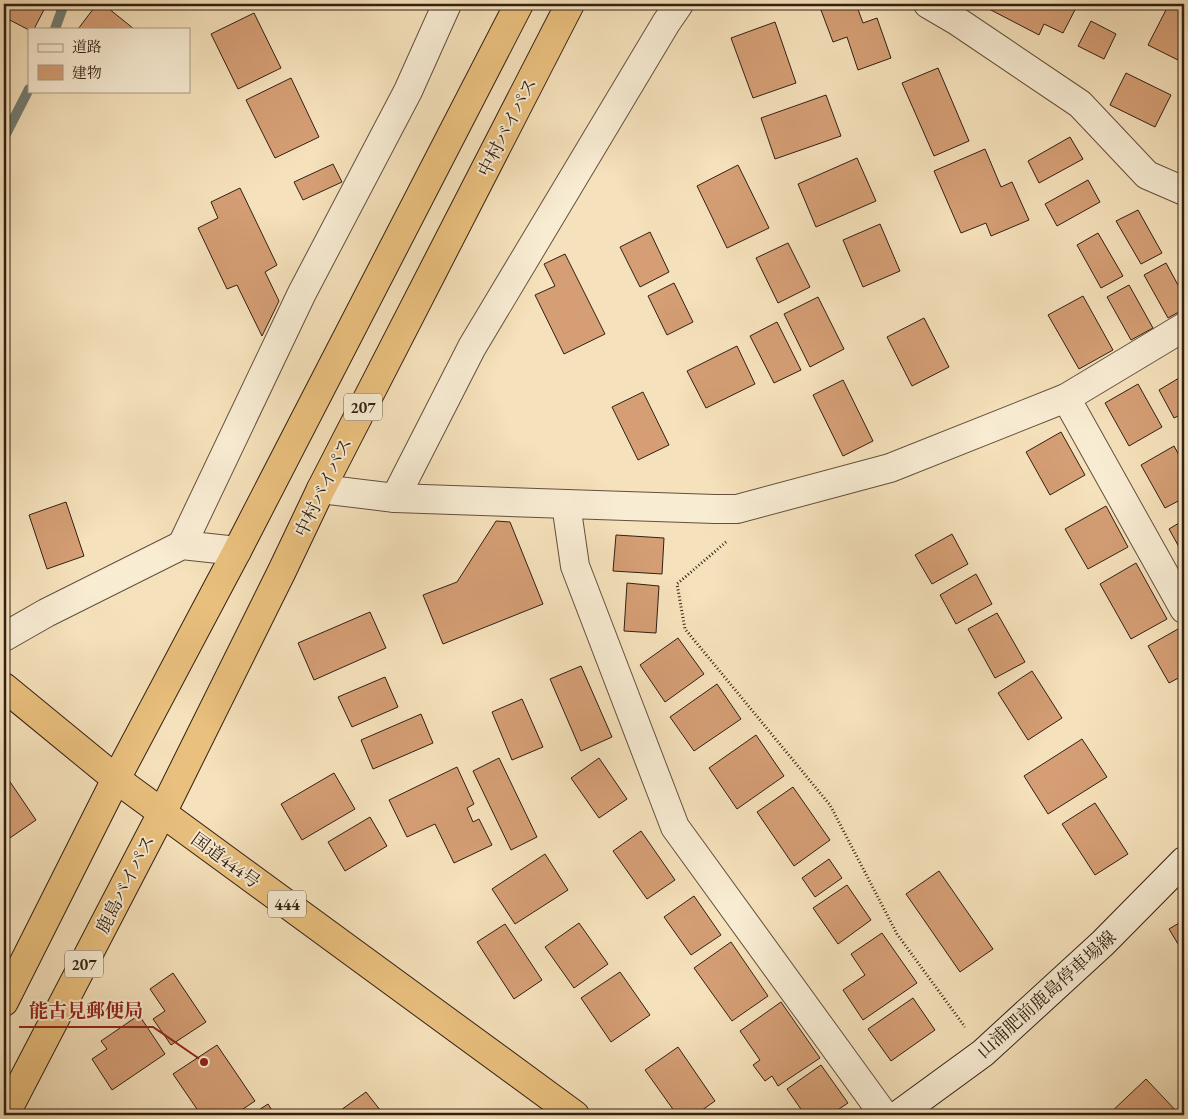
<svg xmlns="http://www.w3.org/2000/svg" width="1188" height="1119" font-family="'EB Garamond','Noto Serif JP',serif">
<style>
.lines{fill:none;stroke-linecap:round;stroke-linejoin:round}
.stream{stroke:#727e74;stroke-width:10}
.building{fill:#d59e75;stroke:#322013}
.minor-casing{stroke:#63503d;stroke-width:30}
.secondary-casing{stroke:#322013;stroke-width:30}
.trunk-casing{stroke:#322013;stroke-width:30}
.path{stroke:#322013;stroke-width:3;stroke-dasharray:1 2.5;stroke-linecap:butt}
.minor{stroke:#f8ecd3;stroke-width:28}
.secondary{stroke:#f8ecd3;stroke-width:28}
.trunk{stroke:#eac07e;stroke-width:28}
.labels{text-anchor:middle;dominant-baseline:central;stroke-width:4;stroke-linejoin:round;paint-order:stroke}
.shield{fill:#f8ecd3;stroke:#6d5d4d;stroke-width:1}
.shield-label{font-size:16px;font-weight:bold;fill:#322013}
.street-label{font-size:18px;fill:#322013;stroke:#f8ecd3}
.leader{fill:none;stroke:#8f2418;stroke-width:2}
.callout-dot{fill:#8f2418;stroke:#f8ecd3;stroke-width:2}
.callout-label{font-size:19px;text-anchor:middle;font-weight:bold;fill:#8f2418;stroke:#f8ecd3;stroke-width:4;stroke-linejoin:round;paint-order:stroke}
</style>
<rect width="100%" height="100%" fill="#f5e1bb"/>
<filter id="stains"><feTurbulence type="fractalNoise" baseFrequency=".004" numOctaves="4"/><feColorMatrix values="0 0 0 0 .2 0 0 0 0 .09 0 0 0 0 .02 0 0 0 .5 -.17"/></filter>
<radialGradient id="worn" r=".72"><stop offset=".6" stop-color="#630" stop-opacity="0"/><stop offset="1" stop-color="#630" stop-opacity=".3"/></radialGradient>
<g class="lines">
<g class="stream">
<path d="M55,29l9,-25"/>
<path d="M4,138l25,-49"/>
</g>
</g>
<g class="building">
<path d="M4,4h43l-13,25h-5v1l-25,-13z"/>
<path d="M97,4h6l31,25h-56z"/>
<path d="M837,4h19l7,19 14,-5 14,40 -33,12 -11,-33 -14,5 -12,-32z"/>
<path d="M992,4h86l-15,29 -19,-9 -5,11 -50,-26z"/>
<path d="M1169,4h15v59l-36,-18z"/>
<path d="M254,13l27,55 -43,21 -27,-55z"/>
<path d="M1091,21l25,13 -12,25 -26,-13z"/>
<path d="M775,22l21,61 -43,15 -22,-60z"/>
<path d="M938,68l31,73 -35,15 -32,-73z"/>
<path d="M1126,73l45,22 -16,32 -45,-22z"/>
<path d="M291,78l28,59 -44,21 -29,-58z"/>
<path d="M826,95l15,41 -66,23 -14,-41z"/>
<path d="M1070,137l13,22 -44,24 -11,-22z"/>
<path d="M985,149l16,38 11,-5 17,38 -38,16 -5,-13 -25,10 -27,-62z"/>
<path d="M857,158l19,43 -60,26 -18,-43z"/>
<path d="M333,164l9,18 -39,18 -9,-18z"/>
<path d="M738,165l31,63 -42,20 -30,-62z"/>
<path d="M1088,180l12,22 -43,24 -12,-22z"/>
<path d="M240,188l37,77 -12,7 14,29 -17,35 -25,-51 -10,4 -29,-61 20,-10 -7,-16z"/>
<path d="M1138,210l24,43 -21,11 -25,-43z"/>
<path d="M880,224l20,47 -37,16 -20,-47z"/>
<path d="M650,232l19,40 -29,15 -20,-40z"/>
<path d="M1098,233l25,43 -22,12 -24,-43z"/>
<path d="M788,243l22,44 -32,16 -22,-45z"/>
<path d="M565,254l40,80 -41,20 -29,-59 20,-9 -11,-22z"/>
<path d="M1166,263l18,33v13l-16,9 -24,-43z"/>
<path d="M674,283l19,39 -26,13 -19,-39z"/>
<path d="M1129,285l24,43 -22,12 -24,-43z"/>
<path d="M1083,296l30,54 -34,19 -31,-54z"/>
<path d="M818,297l26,52 -34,18 -26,-53z"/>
<path d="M924,318l25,49 -37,19 -25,-49z"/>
<path d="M777,322l24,48 -27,13 -24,-47z"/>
<path d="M737,346l18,38 -49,24 -19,-37z"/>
<path d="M1184,375v38l-10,5 -15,-28z"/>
<path d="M843,380l30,61 -30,15 -30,-61z"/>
<path d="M1138,384l24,43 -33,19 -24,-43z"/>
<path d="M643,392l26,53 -31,15 -26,-53z"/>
<path d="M1061,432l24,43 -35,20 -24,-43z"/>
<path d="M1174,446l10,18v34l-19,10 -24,-43z"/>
<path d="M66,502l18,54 -37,13 -18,-54z"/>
<path d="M1106,506l22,41 -40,22 -23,-40z"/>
<path d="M1184,520v36l-15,-27z"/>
<path d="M496,521l14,1 33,82 -100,40 -20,-49 34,-13z"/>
<path d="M952,534l16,30 -36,20 -17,-29z"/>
<path d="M616,535l48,3 -2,36 -49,-3z"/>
<path d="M1136,563l31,56 -36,20 -31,-55z"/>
<path d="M976,574l16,30 -36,20 -16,-29z"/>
<path d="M627,583l32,3 -3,47 -32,-2z"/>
<path d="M370,612l16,36 -72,32 -16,-37z"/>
<path d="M997,613l28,49 -30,16 -27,-49z"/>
<path d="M1178,629l6,11v35l-15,8 -21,-37z"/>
<path d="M678,638l26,36 -39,28 -25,-37z"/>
<path d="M581,666l31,71 -31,14 -31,-72z"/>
<path d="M1032,671l30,47 -34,22 -30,-47z"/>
<path d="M385,677l13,30 -46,20 -14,-30z"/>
<path d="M717,684l24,35 -47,32 -24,-34z"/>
<path d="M522,699l21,48 -31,13 -20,-48z"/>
<path d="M421,714l12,29 -60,26 -12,-29z"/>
<path d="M756,735l28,41 -47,33 -28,-41z"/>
<path d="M1082,739l25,38 -59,37 -24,-38z"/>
<path d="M499,758l38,79 -26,13 -38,-79z"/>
<path d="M599,758l28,41 -28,19 -28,-40z"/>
<path d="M457,767l17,37 -7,4 6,14 6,-3 13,26 -38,18 -19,-39 -28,13 -18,-37z"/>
<path d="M4,773l32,47 -32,22z"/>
<path d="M334,773l21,36 -53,31 -21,-36z"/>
<path d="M793,787l37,53 -36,26 -37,-54z"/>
<path d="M1095,803l33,51 -33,21 -33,-51z"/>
<path d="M370,817l17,29 -42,25 -17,-29z"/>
<path d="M641,831l34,49 -28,19 -34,-48z"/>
<path d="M545,854l23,36 -53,34 -23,-35z"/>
<path d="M829,859l13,19 -27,19 -13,-19z"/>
<path d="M939,871l54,78 -33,23 -54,-78z"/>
<path d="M847,885l24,35 -33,24 -25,-36z"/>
<path d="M694,896l27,39 -30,20 -27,-38z"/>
<path d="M1184,920v34l-15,-25z"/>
<path d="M579,923l29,41 -34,24 -29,-41z"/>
<path d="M505,924l37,56 -28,19 -37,-57z"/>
<path d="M882,933l35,50 -54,37 -20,-30 22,-15 -14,-21z"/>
<path d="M731,942l37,54 -36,25 -38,-53z"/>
<path d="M620,972l30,43 -39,27 -30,-44z"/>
<path d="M173,973l33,49 -35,23 -18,-26 12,-8 -15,-22z"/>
<path d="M913,998l22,32 -44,31 -23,-32z"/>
<path d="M781,1002l39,56 -42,28 -6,-10 -7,5 -12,-16 7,-5 -20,-29z"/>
<path d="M139,1015l26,39 -53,36 -20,-31 15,-10 -6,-8z"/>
<path d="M217,1045l38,56 -21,14h-33l-28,-41z"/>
<path d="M678,1047l37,54 -20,14h-18l-32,-45z"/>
<path d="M821,1065l27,38 -18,12h-25l-18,-26z"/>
<path d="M1146,1079l34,36h-72z"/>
<path d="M366,1092l18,23h-50z"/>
<path d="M268,1104l7,11h-24z"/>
</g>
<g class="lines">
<g class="minor-casing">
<g id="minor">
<path d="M928,4l29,17 123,83 67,71 37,16"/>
<path d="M1066,398l118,211"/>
<path d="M321,489l74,9 320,11h22l153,-41 176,-70 118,-71"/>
<path d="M395,498l77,-151 194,-324 13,-19"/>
<path d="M566,504l9,62 100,261 209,288"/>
<path d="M182,545l120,-252 106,-202 39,-87"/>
<path d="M4,637l42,-24 136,-68 55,6"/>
</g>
</g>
<g class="secondary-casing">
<path id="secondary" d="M898,1115l85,-62 120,-110 81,-82"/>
</g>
<g class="trunk-casing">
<g id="trunk">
<path d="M4,687l112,92 459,336"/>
<path d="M4,1002l112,-223 121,-228 282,-547"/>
<path d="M5,1115l157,-302 120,-242 39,-82 249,-485"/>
</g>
</g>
<path class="path" d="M726,542l-49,42 8,45 145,176 67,129 68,93"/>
<use href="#minor" class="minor"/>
<use href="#secondary" class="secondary"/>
<use href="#trunk" class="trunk"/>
</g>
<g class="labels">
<g class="shield">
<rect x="344" y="393.5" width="38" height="27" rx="4"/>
<rect x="268" y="890.5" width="38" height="27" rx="4"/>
<rect x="65" y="950.5" width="38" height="27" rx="4"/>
</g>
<g class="shield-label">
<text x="363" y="407">207</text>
<text x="287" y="904">444</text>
<text x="84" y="964">207</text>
</g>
<g class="street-label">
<text transform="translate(507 127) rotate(-63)">中村バイパス</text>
<text transform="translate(323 487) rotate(-64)">中村バイパス</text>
<text transform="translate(226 860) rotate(36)">国道444号</text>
<text transform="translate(125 884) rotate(-63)">鹿島バイパス</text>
<text transform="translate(1046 994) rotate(-42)">山浦肥前鹿島停車場線</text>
</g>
</g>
<path class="leader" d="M204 1062L153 1027H19"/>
<circle class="callout-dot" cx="204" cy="1062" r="5"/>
<g class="callout-label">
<text x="86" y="1017">能古見郵便局</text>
</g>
<rect width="1188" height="1119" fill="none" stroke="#f5e1bb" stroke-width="20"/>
<rect x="5" y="5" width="1178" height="1109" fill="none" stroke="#322013" stroke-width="2.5"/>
<rect x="10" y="10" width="1168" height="1099" fill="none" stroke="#322013"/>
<rect x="28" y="28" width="162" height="65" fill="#f8ecd3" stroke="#a99a86"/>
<rect x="38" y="44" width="25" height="8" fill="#f8ecd3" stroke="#a99a86"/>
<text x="72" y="52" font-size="15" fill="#322013">道路</text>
<rect x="38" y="65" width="25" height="15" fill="#d59e75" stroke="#a99a86"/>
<text x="72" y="78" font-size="15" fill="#322013">建物</text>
<rect width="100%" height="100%" filter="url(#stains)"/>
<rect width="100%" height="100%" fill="url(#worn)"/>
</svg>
